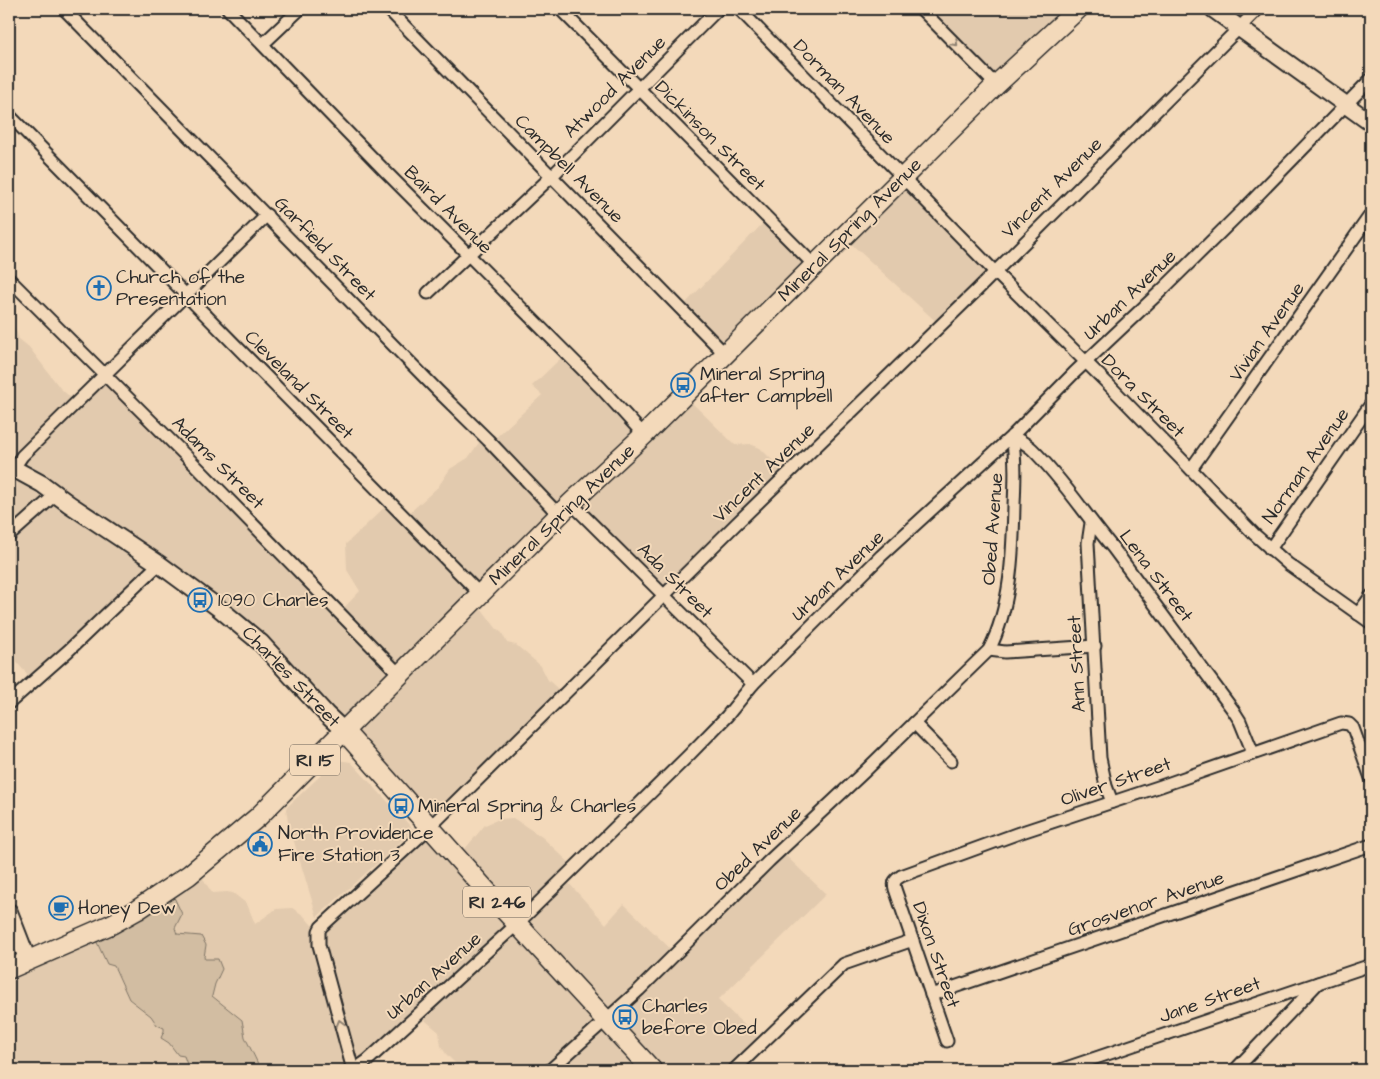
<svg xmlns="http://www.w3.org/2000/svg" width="1380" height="1079" font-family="'Architects Daughter',sans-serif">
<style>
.built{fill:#e2caae}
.green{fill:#d2bda2;stroke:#7e7466}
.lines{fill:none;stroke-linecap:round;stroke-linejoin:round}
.street-casing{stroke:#2b2b2b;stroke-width:15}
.secondary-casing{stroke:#2b2b2b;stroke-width:20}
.primary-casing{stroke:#2b2b2b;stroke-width:22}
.street{stroke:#f3d9ba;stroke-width:11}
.secondary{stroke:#f3d9ba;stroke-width:16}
.primary{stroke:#f3d9ba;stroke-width:19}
.oneway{stroke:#8f8272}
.labels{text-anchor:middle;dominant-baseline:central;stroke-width:4;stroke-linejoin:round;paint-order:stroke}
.shield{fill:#f3d9ba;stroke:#675f56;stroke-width:1}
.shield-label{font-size:18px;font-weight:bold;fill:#2b2b2b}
.street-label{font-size:19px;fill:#2b2b2b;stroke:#f3d9ba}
.poi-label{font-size:19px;fill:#2b2b2b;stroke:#f3d9ba;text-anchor:start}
</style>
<rect width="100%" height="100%" fill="#f3d9ba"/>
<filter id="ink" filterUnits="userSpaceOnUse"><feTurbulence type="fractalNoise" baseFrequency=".02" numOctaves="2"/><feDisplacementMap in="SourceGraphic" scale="10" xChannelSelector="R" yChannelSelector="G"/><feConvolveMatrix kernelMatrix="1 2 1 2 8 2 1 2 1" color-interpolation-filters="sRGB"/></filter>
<g filter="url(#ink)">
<g class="built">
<path d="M919,9h160l-79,78z"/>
<path d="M905,181l93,92 -56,54 -95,-87z"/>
<path d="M767,219l49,48 -90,87 -42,-49z"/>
<path d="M9,322l6,6 4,11 10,8 31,41 18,16 28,-28 235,235 19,-20 -13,-21 -1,-26 43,-41 18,12 31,-28 12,-18 18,-11 15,-21 9,4 50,-46 -10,-9 33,-32 78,79 44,-35 48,47 15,-1 10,4 29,29 -122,120 -88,-89 -101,96 18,24 6,5 5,10 9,2 25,21 7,14 18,16 -134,131 27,29 26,-31 14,-6 14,-1 29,19 33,31 -9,12 40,44 18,-20 54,52 66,-67 40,-35 42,40 -108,106 40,38 -19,22 10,10h-182l-4,-4 -8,4h-93l-16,-16 -5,-8 -2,-14 -19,-16 -58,54h-101l-16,-33 -3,-17 -30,-24 3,-12 7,-15 -19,-12 3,-12 -29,-11 -6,-43 28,-19 13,21 15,-1 6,1 14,11 8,20 21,-15 16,-1 11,7 16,18 105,-99 -163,-191 -100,-76 -127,115 -22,-25 -3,-1z"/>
<path d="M337,760l14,2 63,68 -97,87 -29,-95 -2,-14z"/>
<path d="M94,936l20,30 15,33 22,17 6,9 7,3 -1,12 6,3 9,12 6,1 5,14h-180v-96z"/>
</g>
<path class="green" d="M171,891l11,23 -7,14 2,6 24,2 5,9 -2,12 1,2h13l4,10 -7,15 -3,12 30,24 3,17 16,33h-72l-5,-14 -6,-1 -9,-12 -8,-5 3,-7v-3l-7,-3 -6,-9 -22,-17 -15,-33 -7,-2 -13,-28z"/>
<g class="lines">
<g class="street-casing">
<g id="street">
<path d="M64,9l374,382 50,49 71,75"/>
<path d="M228,9l158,163 215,216 43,47"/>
<path d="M388,9l337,345"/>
<path d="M560,9l255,257"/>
<path d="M739,9l255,262 114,113 146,150 34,30 83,59"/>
<path d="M921,9l75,76"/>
<path d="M263,44l37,-35"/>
<path d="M9,115l472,480"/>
<path d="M9,279l186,186 205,210"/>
<path d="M428,293l123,-116 167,-168"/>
<path d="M1012,436c7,4 15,8 20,13 30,29 54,67 81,99l120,162 7,11 13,32"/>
<path d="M14,468l8,-12 245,-241"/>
<path d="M1191,469l180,-255"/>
<path d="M571,503l182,181"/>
<path d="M1091,523l-3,20 12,215 6,28 6,16"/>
<path d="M9,536l48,-43"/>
<path d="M1270,549l101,-145"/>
<path d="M1358,614l13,-18"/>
<path d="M989,650l16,2 90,-6"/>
<path d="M9,703l59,-52 91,-87"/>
<path d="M914,723l37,38"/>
<path d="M931,995l440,-150"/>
<path d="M947,1041l-52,-152c-2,-7 0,-9 6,-13l118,-43 142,-47 180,-63 8,1 4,4 18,50"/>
<path d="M353,1070l-34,-125v-14l2,-4 109,-100 306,-303 240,-233 282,-282"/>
<path d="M354,1070l13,-9 150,-137 171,-168 39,-40 26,-32 128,-128 131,-120 62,-63 89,-84 90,-89 118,-121"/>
<path d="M550,1070l89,-80 130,-129 95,-89 125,-122c22,-43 24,-97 25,-145 1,-23 2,-46 -2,-69"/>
<path d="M734,1070l110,-106 69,-24"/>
<path d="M1060,1070l311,-105"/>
<path d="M1235,1070l83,-87"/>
</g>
</g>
<g class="secondary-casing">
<g id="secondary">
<path d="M1213,9l158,114"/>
<path d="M9,466l33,18 27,20 90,60 61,45 41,34 65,71 18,17"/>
<path d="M9,912l19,49"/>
</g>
</g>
<g class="primary-casing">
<g id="primary">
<path d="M344,731l140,157 168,182"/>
<path d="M9,969l103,-45 25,-14 52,-35 69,-58 313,-314 73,-68 352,-350 82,-76"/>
</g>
</g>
<use href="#street" class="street"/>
<use href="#secondary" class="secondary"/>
<use href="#primary" class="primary"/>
</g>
<defs><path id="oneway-chevron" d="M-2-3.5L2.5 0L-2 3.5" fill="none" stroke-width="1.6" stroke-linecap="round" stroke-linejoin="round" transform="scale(1.25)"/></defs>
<g class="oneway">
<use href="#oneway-chevron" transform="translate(955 43) rotate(45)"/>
<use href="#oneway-chevron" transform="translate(340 1023) rotate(-105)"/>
</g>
</g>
<defs>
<g id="church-ring" transform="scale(1.25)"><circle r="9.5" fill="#f3d9ba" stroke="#1f6fb2" stroke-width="1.5"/><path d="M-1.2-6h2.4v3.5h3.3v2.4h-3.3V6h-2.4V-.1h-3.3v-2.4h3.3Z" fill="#1f6fb2"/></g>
<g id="bus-ring" transform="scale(1.25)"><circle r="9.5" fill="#f3d9ba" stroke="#1f6fb2" stroke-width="1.5"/><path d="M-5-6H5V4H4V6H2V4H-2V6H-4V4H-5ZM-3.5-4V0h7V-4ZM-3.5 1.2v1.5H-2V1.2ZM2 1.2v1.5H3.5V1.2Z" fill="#1f6fb2"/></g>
<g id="civic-ring" transform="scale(1.25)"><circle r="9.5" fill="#f3d9ba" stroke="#1f6fb2" stroke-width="1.5"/><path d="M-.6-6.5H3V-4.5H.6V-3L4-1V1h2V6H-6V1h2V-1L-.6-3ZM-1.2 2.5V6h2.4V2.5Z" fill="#1f6fb2"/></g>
<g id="cafe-ring" transform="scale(1.25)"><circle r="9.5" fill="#f3d9ba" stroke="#1f6fb2" stroke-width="1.5"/><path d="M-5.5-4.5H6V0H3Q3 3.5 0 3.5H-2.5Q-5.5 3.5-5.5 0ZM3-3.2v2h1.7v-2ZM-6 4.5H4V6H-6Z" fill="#1f6fb2"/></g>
</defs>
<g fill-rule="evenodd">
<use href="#church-ring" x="99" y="288"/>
<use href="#bus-ring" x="683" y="385"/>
<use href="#bus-ring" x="200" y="600"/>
<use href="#bus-ring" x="401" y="806"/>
<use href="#civic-ring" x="260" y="844"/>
<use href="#cafe-ring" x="61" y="908"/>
<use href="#bus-ring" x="625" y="1017"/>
</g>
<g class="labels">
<g class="shield">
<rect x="290" y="744.5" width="50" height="31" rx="4"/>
<rect x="463" y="886.5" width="68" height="31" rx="4"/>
</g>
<g class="shield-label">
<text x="315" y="760">RI 15</text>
<text x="497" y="902">RI 246</text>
</g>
<g class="street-label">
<text transform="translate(615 87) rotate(-45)">Atwood Avenue</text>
<text transform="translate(844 92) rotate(46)">Dorman Avenue</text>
<text transform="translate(710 136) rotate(45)">Dickinson Street</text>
<text transform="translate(569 169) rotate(45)">Campbell Avenue</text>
<text transform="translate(1052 188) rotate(-45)">Vincent Avenue</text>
<text transform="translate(448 210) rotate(45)">Baird Avenue</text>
<text transform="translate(850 230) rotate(-45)">Mineral Spring Avenue</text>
<text transform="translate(325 249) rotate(46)">Garfield Street</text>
<text transform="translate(1130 295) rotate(-44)">Urban Avenue</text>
<text transform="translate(1267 332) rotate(-55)">Vivian Avenue</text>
<text transform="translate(299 385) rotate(45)">Cleveland Street</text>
<text transform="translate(1143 396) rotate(45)">Dora Street</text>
<text transform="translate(218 463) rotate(45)">Adams Street</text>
<text transform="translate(1306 466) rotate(-55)">Norman Avenue</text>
<text transform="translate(764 473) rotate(-44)">Vincent Avenue</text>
<text transform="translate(562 515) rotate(-44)">Mineral Spring Avenue</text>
<text transform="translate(993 529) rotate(-86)">Obed Avenue</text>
<text transform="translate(838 576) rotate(-44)">Urban Avenue</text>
<text transform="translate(1156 576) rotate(53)">Lena Street</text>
<text transform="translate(675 581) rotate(45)">Ada Street</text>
<text transform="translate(1077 664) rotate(-93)">Ann Street</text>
<text transform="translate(291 677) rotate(46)">Charles Street</text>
<text transform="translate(1116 782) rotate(-19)">Oliver Street</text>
<text transform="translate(758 849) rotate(-44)">Obed Avenue</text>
<text transform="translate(1146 904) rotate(-19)">Grosvenor Avenue</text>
<text transform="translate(936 955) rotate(71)">Dixon Street</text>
<text transform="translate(434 976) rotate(-42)">Urban Avenue</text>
<text transform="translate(1210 1000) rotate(-19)">Jane Street</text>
</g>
<g class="poi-label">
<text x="116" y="277">Church of the<tspan x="116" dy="22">Presentation</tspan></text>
<text x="700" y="374">Mineral Spring<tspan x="700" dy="22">after Campbell</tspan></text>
<text x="218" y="600">1090 Charles</text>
<text x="418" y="806">Mineral Spring &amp; Charles</text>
<text x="278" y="833">North Providence<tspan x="278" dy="22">Fire Station 3</tspan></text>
<text x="78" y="908">Honey Dew</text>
<text x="642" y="1006">Charles<tspan x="642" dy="22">before Obed</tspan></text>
</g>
</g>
<rect width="1380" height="1079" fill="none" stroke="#f3d9ba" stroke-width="30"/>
<rect x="15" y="15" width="1350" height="1049" fill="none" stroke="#2b2b2b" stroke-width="2" filter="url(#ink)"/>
</svg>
